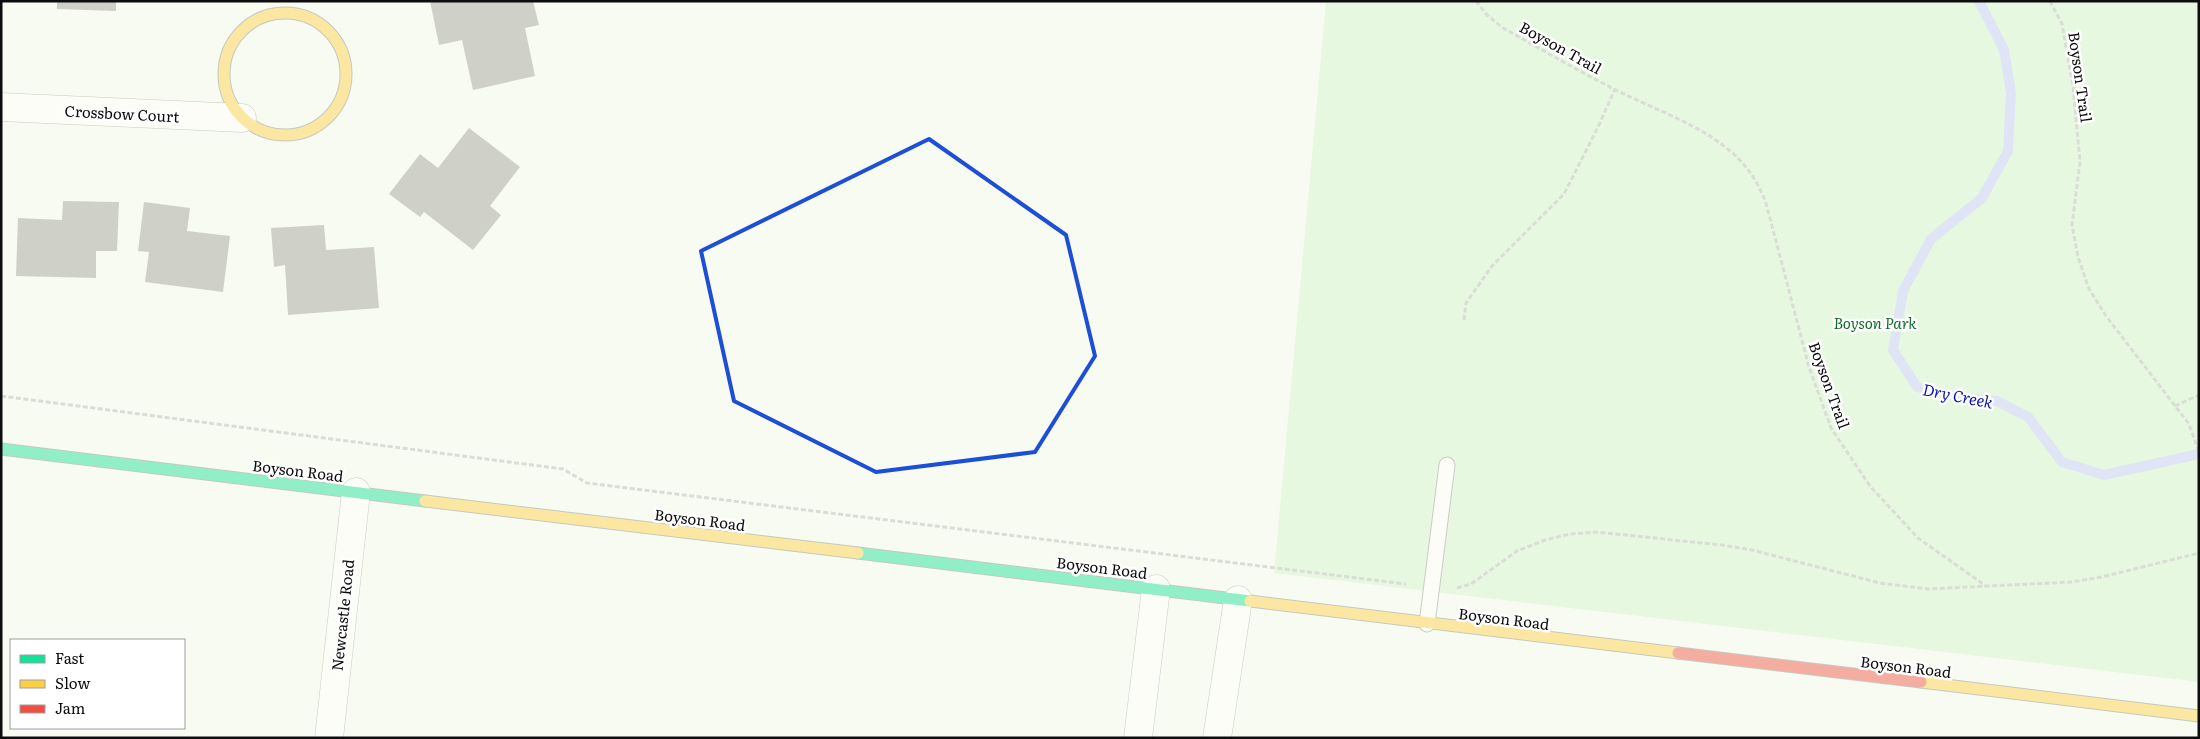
<svg xmlns="http://www.w3.org/2000/svg" width="2200" height="739" font-family="Literata,serif">
<style>
.green{fill:#d2f4ce}
.lines{fill:none;stroke-linecap:round;stroke-linejoin:round}
.stream{stroke:#c2cbf9;stroke-width:10}
.building{fill:#9d9e97}
.lane-casing{stroke:#939490;stroke-width:17}
.street-casing{stroke:#939490;stroke-width:29}
.fast-casing{stroke:#898b86;stroke-width:13}
.slow-casing{stroke:#898b86;stroke-width:13}
.jam-casing{stroke:#898b86;stroke-width:13}
.path{stroke:#b7b8b6;stroke-width:3;stroke-dasharray:5 2.5;stroke-linecap:butt}
.lane{stroke:#fefefd;stroke-width:15}
.street{stroke:#fefefd;stroke-width:28}
.fast{stroke:#16e098;stroke-width:11}
.slow{stroke:#ffcf43;stroke-width:11}
.jam{stroke:#f24e42;stroke-width:11}
.marked{fill:none;stroke:#1d4ed8;stroke-width:4;stroke-linejoin:round}
.labels{text-anchor:middle;dominant-baseline:central;stroke-width:5;stroke-linejoin:round;paint-order:stroke}
.street-label{font-size:15px;fill:#0d0d0d;stroke:#fff}
.park-label{font-size:15px;font-style:italic;fill:#166c2f;stroke:#fff}
.water-label{font-size:16px;font-style:italic;fill:#0814ac;stroke:#fff}
</style>
<rect width="100%" height="100%" fill="#f8fbf1"/>
<path class="green" d="M1326,1h873v681l-925,-109z"/>
<g class="lines">
<path class="stream" d="M1979,1l25,49 7,43 -3,58 -26,47 -51,41 -28,52 -10,59 24,37 42,10 38,4 31,16 34,45 42,13 95,-21"/>
</g>
<g class="building">
<path d="M57,1h59v10l-59,-2z"/>
<path d="M430,1h103l6,24 -14,3 10,48 -62,14 -11,-50 -23,5z"/>
<path d="M469,128l51,39 -30,39 11,9 -28,35 -49,-38 -4,5 -31,-23 31,-40 18,14z"/>
<path d="M63,201l56,1 -2,49h-21v27l-80,-2 2,-58 44,2z"/>
<path d="M144,202l46,6 -3,23 43,5 -7,56 -78,-10 4,-30 -11,-1z"/>
<path d="M324,225l2,25 48,-3 5,61 -91,7 -3,-50 -11,2 -3,-39z"/>
</g>
<g class="lines">
<g class="lane-casing">
<path id="lane" d="M1427,624l20,-159"/>
</g>
<g class="street-casing">
<g id="street">
<path d="M1,107l241,11"/>
<path d="M329,738l27,-246"/>
<path d="M1138,738l18,-149"/>
<path d="M1217,738l21,-138"/>
</g>
</g>
<g class="fast-casing">
<g id="fast">
<path d="M1,449l424,52"/>
<path d="M858,553l392,48"/>
</g>
</g>
<g class="slow-casing">
<g id="slow">
<circle cx="285" cy="74" r="61"/>
<path d="M425,501l433,52"/>
<path d="M1250,601l428,52"/>
<path d="M1921,682l278,34"/>
</g>
</g>
<g class="jam-casing">
<path id="jam" d="M1678,653l243,29"/>
</g>
<g class="path">
<path d="M1476,1l11,14 16,13c38,21 75,43 113,62 37,19 83,34 114,61 17,14 28,31 36,52l43,164 22,61 39,58 48,52 68,48"/>
<path d="M2050,1l12,23 11,62 7,76 -8,63 6,32 11,32 17,27 83,108 10,28"/>
<path d="M1464,320l2,-17 26,-37 72,-72 34,-67 17,-38"/>
<path d="M1,396l562,73 24,14 16,2 803,99"/>
<path d="M2175,406l24,-11"/>
<path d="M1457,588l14,-4 46,-33 28,-11 25,-6 26,-2 126,13 30,5 128,33 48,6 143,-7 31,-5 97,-24"/>
</g>
<use href="#lane" class="lane"/>
<use href="#street" class="street"/>
<use href="#fast" class="fast"/>
<use href="#slow" class="slow"/>
<use href="#jam" class="jam"/>
</g>
<path d="M0 0H2200V739H0ZM929,139l137,96 29,121 -60,96 -159,20 -142,-71 -33,-150z" fill="#f8fbf1" fill-opacity=".55" fill-rule="evenodd"/>
<path class="marked" d="M929,139l137,96 29,121 -60,96 -159,20 -142,-71 -33,-150z"/>
<g class="labels">
<g class="street-label">
<text transform="translate(1561 47) rotate(29)">Boyson Trail</text>
<text transform="translate(2081 77) rotate(82)">Boyson Trail</text>
<text transform="translate(122 113) rotate(3)">Crossbow Court</text>
<text transform="translate(1830 385) rotate(70)">Boyson Trail</text>
<text transform="translate(298 470) rotate(7)">Boyson Road</text>
<text transform="translate(700 519) rotate(7)">Boyson Road</text>
<text transform="translate(1102 567) rotate(7)">Boyson Road</text>
<text transform="translate(342 615) rotate(-84)">Newcastle Road</text>
<text transform="translate(1504 618) rotate(7)">Boyson Road</text>
<text transform="translate(1906 666) rotate(7)">Boyson Road</text>
</g>
<g class="park-label">
<text x="1875" y="322">Boyson Park</text>
</g>
<g class="water-label">
<text transform="translate(1958 395) rotate(11)">Dry Creek</text>
</g>
</g>
<rect width="2200" height="739" fill="none" stroke="#0d0d0d" stroke-width="5"/>
<rect x="10" y="639" width="175" height="90" fill="#ffffff" stroke="#9e9e9e"/>
<rect x="20" y="655" width="25" height="8" fill="#16e098" stroke="#9e9e9e"/>
<text x="55" y="664" font-size="15" fill="#0d0d0d">Fast</text>
<rect x="20" y="680" width="25" height="8" fill="#ffcf43" stroke="#9e9e9e"/>
<text x="55" y="689" font-size="15" fill="#0d0d0d">Slow</text>
<rect x="20" y="705" width="25" height="8" fill="#f24e42" stroke="#9e9e9e"/>
<text x="55" y="714" font-size="15" fill="#0d0d0d">Jam</text>
</svg>
